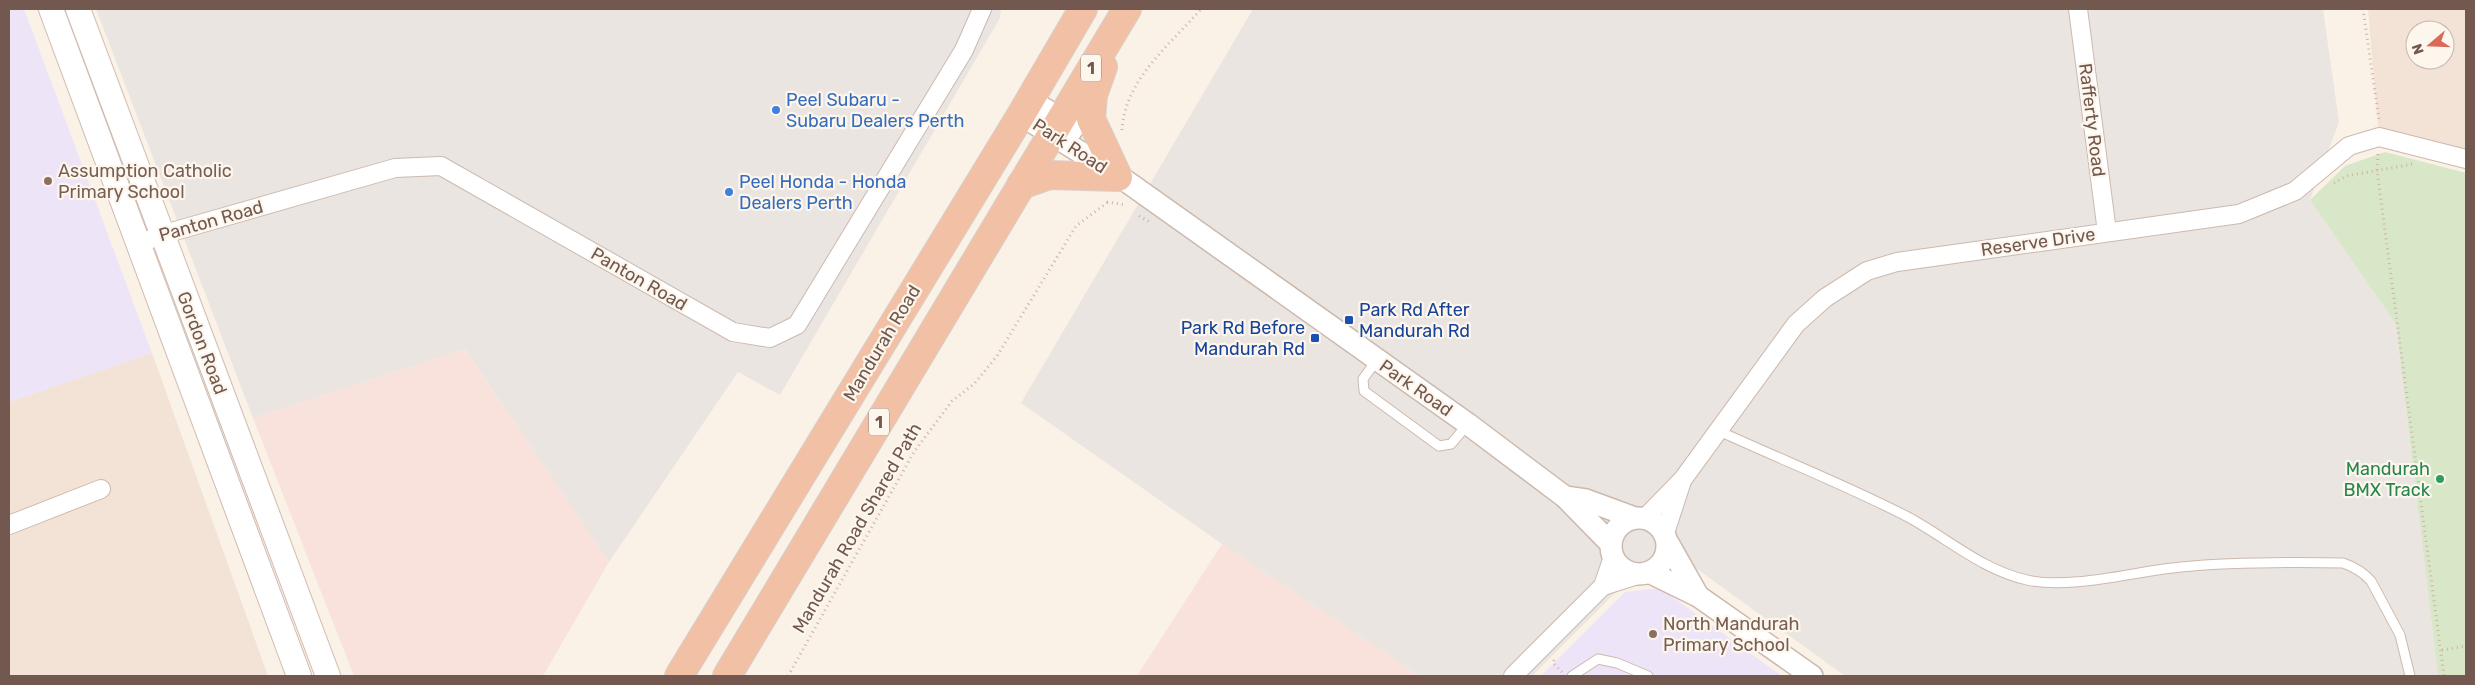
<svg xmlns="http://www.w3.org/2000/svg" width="2475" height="685" font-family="Rubik,sans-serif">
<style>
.residential{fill:#f2e3d6;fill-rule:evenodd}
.commercial{fill:#fae2dc}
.industrial{fill:#ebe5e1}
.education{fill:#eee4f7}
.green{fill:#d7e7c7}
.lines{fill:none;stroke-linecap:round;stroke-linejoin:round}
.service-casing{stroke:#ccb9ae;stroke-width:11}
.minor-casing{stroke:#ccb9ae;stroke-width:20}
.tertiary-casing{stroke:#ccb9ae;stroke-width:24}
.secondary-casing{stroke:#d0bbaf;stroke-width:26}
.trunk-casing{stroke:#d8d0cd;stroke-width:30}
.path{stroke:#d2b2a4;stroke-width:3;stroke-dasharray:1 4;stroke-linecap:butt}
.service{stroke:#fff;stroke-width:9}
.minor{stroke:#fff;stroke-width:18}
.tertiary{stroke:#fff;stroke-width:21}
.secondary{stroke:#fff;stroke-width:24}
.trunk{stroke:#f1c0a5;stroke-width:28}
.shop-dot{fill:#3f7fe0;stroke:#fdf6ed;stroke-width:2}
.education-dot{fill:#8d6e63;stroke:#fdf6ed;stroke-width:2}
.transit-dot{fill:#1a4fb4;stroke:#fdf6ed;stroke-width:2}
.leisure-dot{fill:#2e9e5b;stroke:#fdf6ed;stroke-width:2}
.labels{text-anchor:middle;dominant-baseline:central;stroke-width:4.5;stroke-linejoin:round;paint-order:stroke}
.shield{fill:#fdf6ed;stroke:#9c877e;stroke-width:1}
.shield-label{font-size:16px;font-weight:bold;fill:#72584e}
.shop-label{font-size:18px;fill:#366cbe;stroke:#fdf6ed;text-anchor:start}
.street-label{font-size:18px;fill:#72584e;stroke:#fdf6ed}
.education-label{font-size:18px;fill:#785e54;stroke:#fdf6ed;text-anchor:start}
.transit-label{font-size:18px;fill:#164399;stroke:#fdf6ed;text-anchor:start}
.leisure-label{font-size:18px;fill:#27864d;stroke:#fdf6ed;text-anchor:end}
</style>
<rect width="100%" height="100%" fill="#faf1e7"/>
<g class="residential">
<path d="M2368,9h98v150l-87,-22zM2415,30h30v30h-30z"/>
<path d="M152,353l116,323h-259v-274z"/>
</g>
<g class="commercial">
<path d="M465,349l144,213 -66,114h-189l-101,-258z"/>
<path d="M1222,544l198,132h-283z"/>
</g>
<g class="industrial">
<path d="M96,9h905l-1,9 -220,377 -42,-23 -129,190 -144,-213 -212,69z"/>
<path d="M1253,9h1070l16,113 -29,78 86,124 42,352h-593l-166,-120 -20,25 -41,9 -86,86h-112l-198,-132 -201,-141z"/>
</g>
<g class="education">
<path d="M9,9h15l128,344 -143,49z"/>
<path d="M1660,588l122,88h-241l84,-84z"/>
</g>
<path class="green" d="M2385,152l81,21v503h-28l-42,-352 -86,-124 35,-34z"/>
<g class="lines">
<g class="service-casing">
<g id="service">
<path d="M1376,361l-13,18 1,12 75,55 12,-2 17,-20"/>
<path d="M1719,431c63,29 127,54 189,86 39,21 74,53 119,63 43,10 109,-9 154,-13 54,-5 107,-5 162,-4 12,4 20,9 28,18l29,54 10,41"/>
<path d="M1572,676l26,-17 19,4 31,13"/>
</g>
</g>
<g class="minor-casing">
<g id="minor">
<path d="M2078,9l29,223"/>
<path d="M136,245l25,-10 234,-67 46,-2 292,166 37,6 27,-13 167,-275 18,-41"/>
<path d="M1645,518l38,-39 113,-155 29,-26 42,-27 30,-9 342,-48 56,-23 54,-45 30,-9 87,22"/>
<path d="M9,525l92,-36"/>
<path d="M1665,533l16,-49"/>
<path d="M1603,586l35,-11"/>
<path d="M1513,676l90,-90 10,-29"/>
</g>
</g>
<g class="tertiary-casing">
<g id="tertiary">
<path d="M1030,100l31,19 11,11"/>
<path d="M1021,115l105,66 342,243 97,73 46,47"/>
<path d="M1565,497l21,3 49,18"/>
<circle cx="1639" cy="546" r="28"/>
<path d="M1668,543l30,53"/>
<path d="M1651,573l47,23 114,80"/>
</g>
</g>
<g class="secondary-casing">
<g id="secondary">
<path d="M51,9l248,667"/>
<path d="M78,9l250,667"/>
</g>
</g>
<g class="trunk-casing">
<g id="trunk">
<path d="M1021,185l28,-10 69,2 -27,-58 2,-24 10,-28"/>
<path d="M679,676l342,-561 62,-106"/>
<path d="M727,676l400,-667"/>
</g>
</g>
<g class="path">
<path d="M2363,9l16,111"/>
<path d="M1122,130c3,-51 48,-85 79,-121"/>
<path d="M2378,154l-1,16 67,506"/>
<path d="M2334,183l12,-7 67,-12"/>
<path d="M1107,202l19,3"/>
<path d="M1139,216l11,6"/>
<path d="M2442,650l24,-4"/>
<path d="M1554,660l-1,3 9,9"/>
<path d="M788,676l126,-224 38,-51 22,-17 23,-28 79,-130 32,-24"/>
</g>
<use href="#service" class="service"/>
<use href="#minor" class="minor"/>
<use href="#tertiary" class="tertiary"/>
<use href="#secondary" class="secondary"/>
<use href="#trunk" class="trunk"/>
</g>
<g class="shop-dot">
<circle cx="776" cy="110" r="5"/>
<circle cx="729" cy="192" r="5"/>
</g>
<g class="education-dot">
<circle cx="48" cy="181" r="5"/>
<circle cx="1653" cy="634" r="5"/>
</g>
<g class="transit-dot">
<rect x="1344" y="315" width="10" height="10" rx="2.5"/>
<rect x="1310" y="333" width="10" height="10" rx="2.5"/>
</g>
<circle class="leisure-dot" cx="2440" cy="479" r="5"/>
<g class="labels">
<g class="shield">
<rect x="1081" y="54.5" width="20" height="27" rx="4"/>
<rect x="869" y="408.5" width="20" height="27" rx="4"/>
</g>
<g class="shield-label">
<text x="1091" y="68">1</text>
<text x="879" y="422">1</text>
</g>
<g class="shop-label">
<text x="786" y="100">Peel Subaru -<tspan x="786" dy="21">Subaru Dealers Perth</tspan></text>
<text x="739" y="182">Peel Honda - Honda<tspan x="739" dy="21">Dealers Perth</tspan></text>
</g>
<g class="street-label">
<text transform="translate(2092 120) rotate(83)">Rafferty Road</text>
<text transform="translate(1070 146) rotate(33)">Park Road</text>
<text transform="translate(211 221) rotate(-16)">Panton Road</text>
<text transform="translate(2038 242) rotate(-8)">Reserve Drive</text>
<text transform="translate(639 279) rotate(30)">Panton Road</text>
<text transform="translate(202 343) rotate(69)">Gordon Road</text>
<text transform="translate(882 343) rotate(-59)">Mandurah Road</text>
<text transform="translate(1416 388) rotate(35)">Park Road</text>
<text transform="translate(857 528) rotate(-60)">Mandurah Road Shared Path</text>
</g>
<g class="education-label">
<text x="58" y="171">Assumption Catholic<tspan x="58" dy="21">Primary School</tspan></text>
<text x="1663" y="624">North Mandurah<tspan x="1663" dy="21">Primary School</tspan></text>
</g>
<g class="transit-label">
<text x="1359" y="310">Park Rd After<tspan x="1359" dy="21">Mandurah Rd</tspan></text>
<text x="1305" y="328" text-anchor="end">Park Rd Before<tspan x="1305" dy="21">Mandurah Rd</tspan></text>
</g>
<g class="leisure-label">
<text x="2430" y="469">Mandurah<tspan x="2430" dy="21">BMX Track</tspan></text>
</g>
</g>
<rect width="2475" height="685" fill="none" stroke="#72584e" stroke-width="20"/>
<g transform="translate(2430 45) rotate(251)"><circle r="24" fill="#fdf6ed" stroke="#c5b7ad"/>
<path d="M0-4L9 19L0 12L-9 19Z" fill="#da6957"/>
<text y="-8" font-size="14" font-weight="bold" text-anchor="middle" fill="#72584e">N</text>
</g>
</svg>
